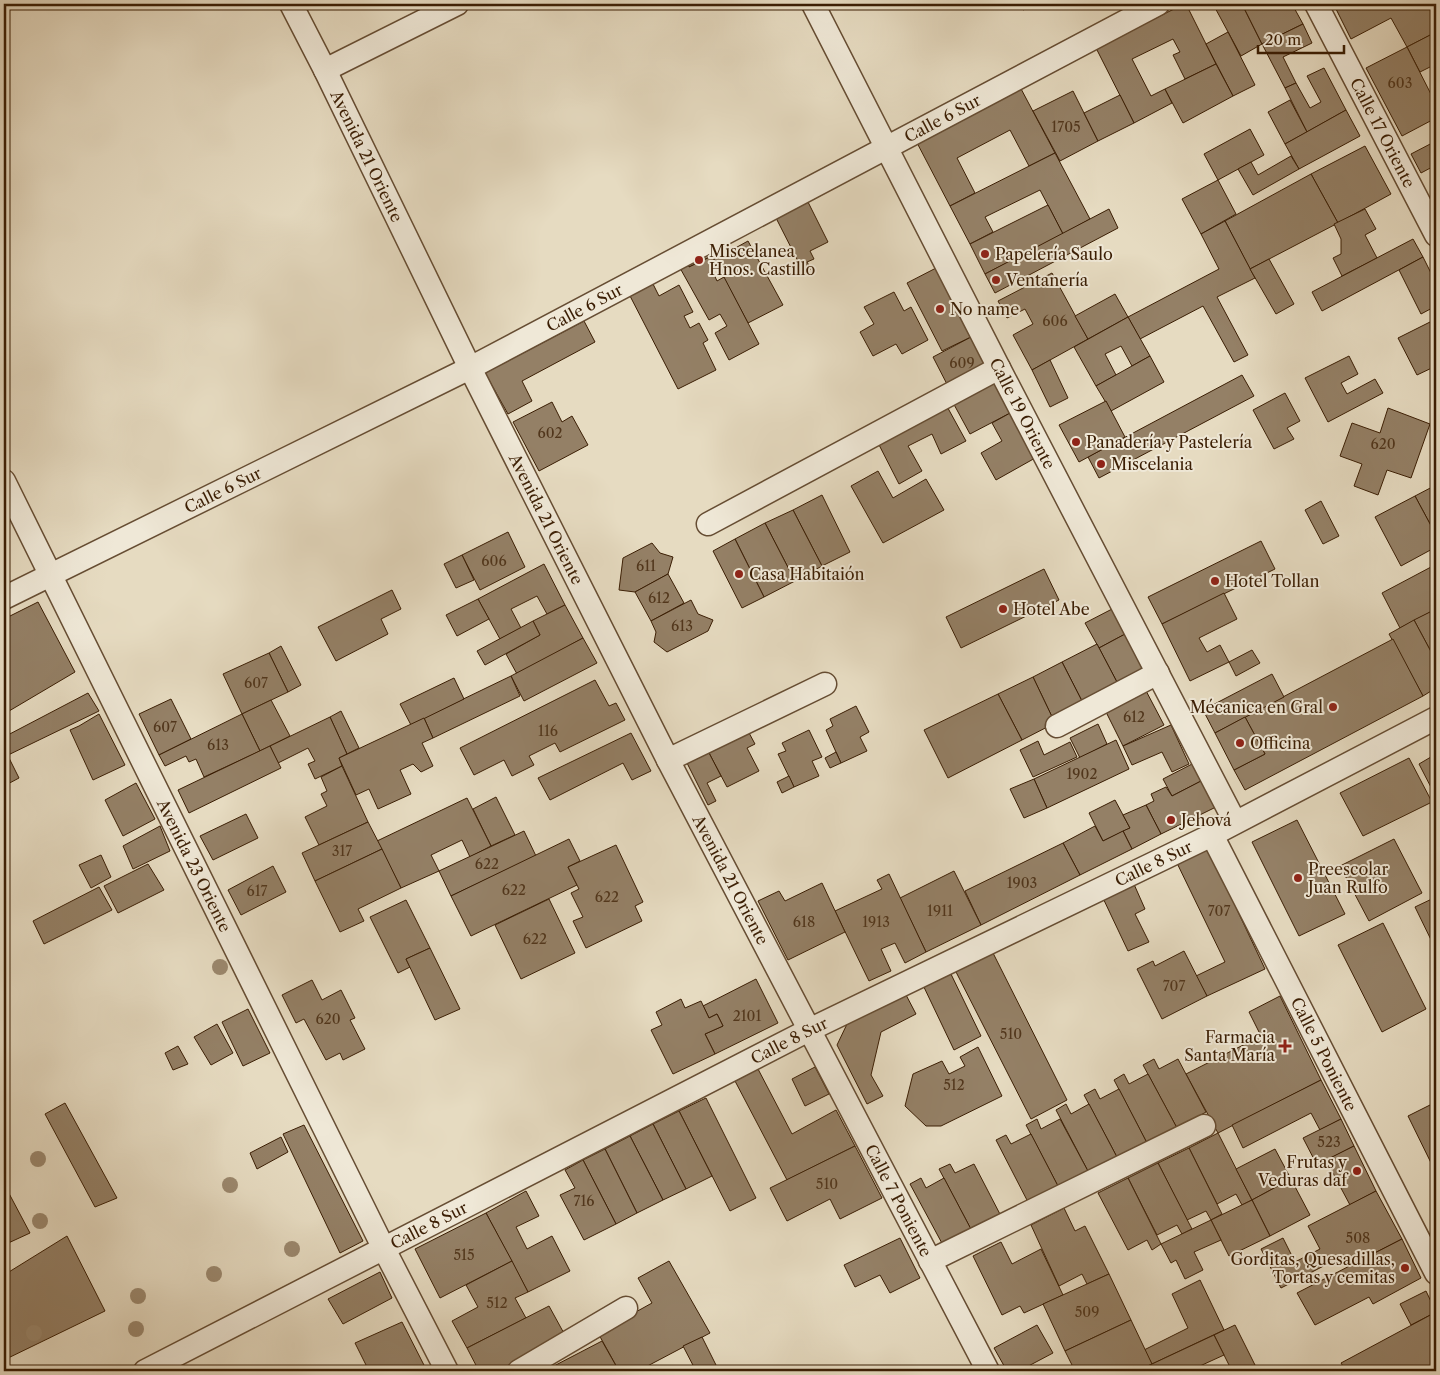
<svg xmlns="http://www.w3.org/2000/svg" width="1440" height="1375" font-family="'Libre Caslon Text',serif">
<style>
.building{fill:#948066;stroke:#3b1e04}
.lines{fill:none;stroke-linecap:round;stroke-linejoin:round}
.minor-casing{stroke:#664d33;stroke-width:25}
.minor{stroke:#efe8d7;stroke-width:22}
.tree{fill:#9b886e}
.poi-dot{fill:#8f2418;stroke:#efe8d7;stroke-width:2}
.labels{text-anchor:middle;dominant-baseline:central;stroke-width:4;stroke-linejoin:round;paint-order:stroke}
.number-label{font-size:14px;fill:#51361c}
.street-label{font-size:16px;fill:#3b1e04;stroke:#efe8d7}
.poi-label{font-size:16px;fill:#3b1e04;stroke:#efe8d7;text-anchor:start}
</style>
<rect width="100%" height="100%" fill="#e6dbc1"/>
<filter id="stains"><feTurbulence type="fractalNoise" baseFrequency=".004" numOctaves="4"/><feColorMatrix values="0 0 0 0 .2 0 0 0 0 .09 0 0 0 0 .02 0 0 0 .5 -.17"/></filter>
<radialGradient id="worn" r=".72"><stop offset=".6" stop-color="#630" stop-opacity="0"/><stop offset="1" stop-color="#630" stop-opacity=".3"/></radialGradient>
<g class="building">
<path d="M1020,4h15l-12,6z"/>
<path d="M1184,4h2l30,60 -31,15 -12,-24 7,-3 -7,-13 -41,20 19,37 14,-7 7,14 -38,20 -38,-75z"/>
<path d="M1213,4h29l20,40 -21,12z"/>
<path d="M1242,4h50l11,20 -41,20z"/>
<path d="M1342,4h94v28l-29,15 -16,-29 -40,21 -16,-32z"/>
<path d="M1303,24l9,19 -29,14 13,26 -11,5 -23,-44z"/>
<path d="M1228,32l27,53 -22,11 -27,-52z"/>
<path d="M1436,32v32l-16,8 -13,-25z"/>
<path d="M1407,47l29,57v14l-34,18 -36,-68z"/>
<path d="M1216,64l17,32 -50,27 -18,-34z"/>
<path d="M1324,68l22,42 -39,22 -22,-44 11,-5 14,25 11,-6 -14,-26z"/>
<path d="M1019,85l36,68 -26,13 -19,-36 -53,28 18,35 -25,13 -35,-67z"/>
<path d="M1073,91l25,50 -38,20 -27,-50z"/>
<path d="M1436,91v13l-5,-11z"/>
<path d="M1120,95l14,28 -36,18 -14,-28z"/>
<path d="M1290,100l17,32 -22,12 -17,-32z"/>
<path d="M1346,110l14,26 -61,33 -14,-25z"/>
<path d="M1250,129l14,26 -46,25 -14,-26z"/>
<path d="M1436,141v24l-15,8 -10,-19z"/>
<path d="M1365,146l26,48 -53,29 -27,-49z"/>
<path d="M1055,153l35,66 -27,15 -23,-44 -55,27 8,15 -23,12 -20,-38z"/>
<path d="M1291,156l8,13 -46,26 -15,-26 13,-7 7,13z"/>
<path d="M1311,174l27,49 -88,46 -25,-48z"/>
<path d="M1218,180l18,34 -35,20 -19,-35z"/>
<path d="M807,200l21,42 -18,9 4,8 -7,3 4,7 -7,4 -29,-57z"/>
<path d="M1048,205l15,29 -78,40 -15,-30z"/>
<path d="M1109,209l9,19 -123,65 -10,-19z"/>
<path d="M1365,209l11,20 -11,6 12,23 -35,18 -9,-18 8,-4v-15l-7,-15z"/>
<path d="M1225,221l30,57 -38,19 31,58 -14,7 -31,-56 -63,33 -12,-22 91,-48 -18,-35z"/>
<path d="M1413,239l10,18 -101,54 -10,-19z"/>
<path d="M748,241l35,64 -35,18 -38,-71 14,-7 4,7z"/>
<path d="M710,252l2,4 -23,11 -1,-3z"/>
<path d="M712,256l5,9 -6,3 6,13 7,-4 35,67 -30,16 -14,-27 12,-7 -7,-12 -11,6 -29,-52 8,-4 1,3z"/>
<path d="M1423,257l13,26v23l-15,8 -22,-44z"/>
<path d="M1269,259l25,45 -18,10 -26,-45z"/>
<path d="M938,267l35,69 -31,15 -35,-68z"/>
<path d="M1052,273l36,66 -56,31 -19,-35 20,-11 -8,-15 -18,9 -9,-17z"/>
<path d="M652,282l7,14 20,-11 14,27 -9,4 6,12 9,-5 9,17 -5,3 13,27 -38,19 -49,-95z"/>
<path d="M894,292l10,19 7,-4 17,33 -26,14 -6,-10 -23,12 -13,-24 14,-8 -10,-17z"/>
<path d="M1115,294l13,23 -40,22 -13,-23z"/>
<path d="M1128,317l22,39 -18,10 -11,-20 -16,8 11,21 -20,11 -22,-39z"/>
<path d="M1436,319v47l-19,9 -19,-37z"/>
<path d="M584,321l11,21 -73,39 10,20 -24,13 -23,-41z"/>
<path d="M973,336l18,32 -41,22 -17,-33z"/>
<path d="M1150,356l14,26 -53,29 -15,-25z"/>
<path d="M1349,356l9,18 -17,9 6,11 28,-15 8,14 -55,29 -23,-44z"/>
<path d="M1050,360l18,38 -18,9 -18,-37z"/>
<path d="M1242,375l12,21 -155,82 -11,-21z"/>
<path d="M994,376l18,36 -42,22 -19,-35z"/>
<path d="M1285,393l15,28 -13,7 7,11 -20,10 -21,-39z"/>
<path d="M944,401l22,40 -25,13 -9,-20 -24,12 14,25 -23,13 -24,-47z"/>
<path d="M1106,401l19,36 -46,25 -20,-37z"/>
<path d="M552,402l10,20 10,-6 16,29 -49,26 -26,-49z"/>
<path d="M1388,408l42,16 -19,54 -24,-8 -9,25 -24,-9 8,-22 -22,-8 12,-33 28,10z"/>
<path d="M1012,412l25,45 -41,23 -15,-27 21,-12 -10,-18z"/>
<path d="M878,471l15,27 33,-19 18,31 -61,33 -32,-57z"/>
<path d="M1436,485v50l-21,-39z"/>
<path d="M822,495l28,57 -28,14 -29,-56z"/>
<path d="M1415,496l21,39v12l-35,19 -26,-49z"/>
<path d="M1321,501l18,35 -16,8 -18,-34z"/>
<path d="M793,510l29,56 -27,15 -30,-58z"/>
<path d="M765,523l30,58 -31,16 -29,-58z"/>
<path d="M508,532l17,35 -45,23 -18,-35z"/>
<path d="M735,539l29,58 -22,11 -29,-57z"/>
<path d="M1261,541l14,28 -113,55 -14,-27z"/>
<path d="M652,543l8,10 13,4 -5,17 -33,18 -16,-2 4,-32z"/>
<path d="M462,555l12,25 -18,8 -12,-24z"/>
<path d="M544,564l21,41 -18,9 -10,-18 -26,13 10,19 -21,11 -22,-40z"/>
<path d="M1436,565v13l-5,-11z"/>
<path d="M1431,567l5,11v31l-36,19 -18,-35z"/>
<path d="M1044,569l15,31 -98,48 -15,-31z"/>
<path d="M668,574l16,29 -33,18 -16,-29z"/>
<path d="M392,590l9,19 -20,10 7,15 -52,27 -18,-34z"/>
<path d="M1224,593l13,26 -38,19 8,14 13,-7 9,17 -39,19 -28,-57z"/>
<path d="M478,599l11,20 -32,17 -11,-21z"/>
<path d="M691,600l7,14 15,6 -5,11 -41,21 -13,-10 2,-10 -5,-11z"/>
<path d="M38,602l37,70 -71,42v-95z"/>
<path d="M565,605l18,33 -66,36 -11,-20 34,-19 -7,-14z"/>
<path d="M1114,608l13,25 -28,15 -14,-25z"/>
<path d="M1436,609v52l-22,-41z"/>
<path d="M1414,620l22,41v27l-13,8 -34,-62z"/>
<path d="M533,621l7,14 -55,30 -8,-14z"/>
<path d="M1127,633l19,36 -28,15 -19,-36z"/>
<path d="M583,638l14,25 -73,38 -13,-25z"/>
<path d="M1393,639l30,57 -178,94 -11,-20 31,-16 -20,-37z"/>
<path d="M1097,644l21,40 -35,19 -21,-41z"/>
<path d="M281,646l20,39 -13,7 -19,-39z"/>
<path d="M1252,650l8,13 -24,13 -7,-14z"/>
<path d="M269,653l19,39 -46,22 -19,-40z"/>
<path d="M1062,662l21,41 -28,20 -22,-46z"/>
<path d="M1272,674l12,23 -69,36 -12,-23z"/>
<path d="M511,676l9,20 -87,42 -9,-20z"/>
<path d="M1033,677l22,46 -33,17 -24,-46z"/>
<path d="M454,678l10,21 -53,26 -11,-21z"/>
<path d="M595,680l14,26 7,-3 9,17 -65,32 -5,-9 -26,13 5,9 -22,11 -8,-16 -30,15 -14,-27z"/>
<path d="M1144,687l20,38 -41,21 -19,-38z"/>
<path d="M88,693l11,18 -95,46v-20z"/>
<path d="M998,694l24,46 -74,38 -24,-48z"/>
<path d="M171,699l20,40 -32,16 -20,-41z"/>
<path d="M271,700l19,36 -30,15 -18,-37z"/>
<path d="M856,706l13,26 -9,5 7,14 -26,12 -15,-33 7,-4 -3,-7z"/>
<path d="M341,711l18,37 -12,6 -17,-37z"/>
<path d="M99,714l26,51 -32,15 -23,-50 9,-4z"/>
<path d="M242,714l18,37 -56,26 -8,-18 -7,3 -3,-6 -21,10 -6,-11z"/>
<path d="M330,717l17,37 -8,4 3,8 -27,13 -7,-15 7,-3 -7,-13 -30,15 -8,-17z"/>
<path d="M1245,717l20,37 -31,16 -19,-37z"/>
<path d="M424,718l9,20 -11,5 11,23 -12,6 -8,-8 -13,6 11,24 -33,15 -9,-20 -13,6 -17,-37z"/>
<path d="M1098,724l9,20 -27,14 -10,-20z"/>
<path d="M1171,725l18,39 -17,8 -10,-20 -30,13 -9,-19z"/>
<path d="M809,730l13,27 -10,4 7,15 -25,11 -16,-33 8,-3 -4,-8z"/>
<path d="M748,731l7,13 -8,4 12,23 -32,16 -19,-36z"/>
<path d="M631,733l20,38 -19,9 -9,-17 -73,37 -12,-22z"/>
<path d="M1116,740l13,29 -82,39 -13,-29z"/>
<path d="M1038,741l6,14 26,-13 7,15 -44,20 -13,-27z"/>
<path d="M270,746l11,22 -92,45 -11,-23z"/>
<path d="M708,751l13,25 -14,7 9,18 -8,4 -22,-44z"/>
<path d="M836,752l5,11 -11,5 -5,-10z"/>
<path d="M1436,754v43l-17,-33z"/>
<path d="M8,756l11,22 -15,8v-27z"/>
<path d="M1409,758l23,44 -69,34 -23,-43z"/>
<path d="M1194,763l9,17 -31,16 -9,-17z"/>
<path d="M342,766l26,56 -49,23 -14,-28 22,-11 -6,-12 6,-3 -6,-14z"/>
<path d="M789,776l5,11 -12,6 -5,-11z"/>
<path d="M1034,779l13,29 -23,10 -14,-29z"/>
<path d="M1203,780l13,27 -55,27 -15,-29 8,-4 -3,-7 15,-7 6,9z"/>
<path d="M136,783l19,36 -32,17 -18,-36z"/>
<path d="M496,797l19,38 -24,11 -18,-37z"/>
<path d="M467,798l24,48 -21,11 -8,-17 -31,15 8,16 -38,17 -24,-47z"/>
<path d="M1115,800l15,28 -27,13 -14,-28z"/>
<path d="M1146,805l15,29 -29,15 -9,-18 7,-3 -7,-13z"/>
<path d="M246,814l12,24 -45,22 -13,-24z"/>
<path d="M1297,820l48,94 -46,22 -47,-94z"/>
<path d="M368,822l14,27 -67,32 -13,-28z"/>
<path d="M160,826l10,25 -37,18 -10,-23z"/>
<path d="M1095,826l8,15 20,-10 9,18 -52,26 -17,-32z"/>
<path d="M524,831l12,25 -85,40 -12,-25z"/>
<path d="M569,839l11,22 -12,6 9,18 -106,51 -20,-40z"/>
<path d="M1394,839l28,54 -53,28 -29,-55z"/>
<path d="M1063,843l17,32 -99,50 -16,-34z"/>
<path d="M1206,844l59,125 -58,27 -11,-20 29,-14 -50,-103z"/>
<path d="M616,845l27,57 -8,4 7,15 -56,27 -13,-27 10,-4 -12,-24 8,-4 -11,-22z"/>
<path d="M382,849l19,39 -43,21 6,12 -24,11 -25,-51z"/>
<path d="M101,855l10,22 -20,11 -12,-23z"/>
<path d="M148,864l16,26 -46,23 -14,-27z"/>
<path d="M273,866l13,26 -45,23 -13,-25z"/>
<path d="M954,871l27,54 -55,27 -26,-54z"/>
<path d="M889,874l37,78 -21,11 -10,-20 -14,6 10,22 -22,10 -34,-70 47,-22 -5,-9z"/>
<path d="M1133,882l12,27 -10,5 14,28 -21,9 -26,-55z"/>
<path d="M822,883l23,49 -57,28 -30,-59 21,-10 6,10z"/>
<path d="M99,887l13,23 -68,34 -11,-23z"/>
<path d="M1436,897v53l-21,-43z"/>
<path d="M549,899l26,54 -54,26 -26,-54z"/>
<path d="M406,900l24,48 -24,11 4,8 -12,6 -28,-56z"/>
<path d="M1383,923l43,86 -44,23 -44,-87z"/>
<path d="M430,948l30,61 -25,11 -29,-61z"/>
<path d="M991,949l76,151 -36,19 -77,-151z"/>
<path d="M1184,951l23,45 -45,23 -25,-50 16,-8 2,5z"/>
<path d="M949,970l32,66 -27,14 -32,-67z"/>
<path d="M756,979l22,44 -63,31 -10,-20 18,-8 -6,-12 -8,4 -6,-12z"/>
<path d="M312,980l10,20 19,-10 14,28 -5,2 15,29 -22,11 -3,-7 -14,7 -22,-41 -8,4 -14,-28z"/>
<path d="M905,993l11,21 -35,18 -10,43 12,21 -16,8 -30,-59 11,-23z"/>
<path d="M1280,996l41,84 -103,53 -32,-59 75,-38 -12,-24z"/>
<path d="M681,999l4,9 16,-7 8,17 8,-4 6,12 -18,8 10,20 -42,20 -22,-44 11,-5 -6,-13z"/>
<path d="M248,1009l22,44 -27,13 -21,-44z"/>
<path d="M217,1024l16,29 -22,12 -17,-28z"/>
<path d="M178,1046l10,18 -15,6 -8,-17z"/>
<path d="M978,1047l24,49 -61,30h-15l-21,-20 8,-32 29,-13 7,13 16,-8 -5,-9z"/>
<path d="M1154,1059l5,10 19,-10 28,53 -29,16 -34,-63z"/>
<path d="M815,1067l14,27 -24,12 -13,-27z"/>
<path d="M758,1069l34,65 44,-24 19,36 -68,34 -52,-99z"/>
<path d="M1124,1074l5,10 19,-10 29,54 -30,15 -33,-63z"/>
<path d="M1321,1080l20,39 -21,11 -9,-17 -68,35 -11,-23z"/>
<path d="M1095,1089l5,10 19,-10 28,54 -29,16 -34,-64z"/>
<path d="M706,1098l50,100 -26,13 -51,-100z"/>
<path d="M1436,1102v71l-28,-57z"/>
<path d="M65,1103l52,95 -22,9 -50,-93z"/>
<path d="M1066,1104l5,10 18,-10 29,55 -29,14 -33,-63z"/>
<path d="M679,1111l33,65 -26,13 -33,-65z"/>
<path d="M1037,1119l4,10 19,-10 29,54 -30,15 -33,-63z"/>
<path d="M1341,1119l13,27 -37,19 -14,-27z"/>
<path d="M653,1124l33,65 -23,11 -33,-64z"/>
<path d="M304,1125l59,116 -23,12 -57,-119z"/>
<path d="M1218,1133l34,67 -10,5 -6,-11 -19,10 -28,-56z"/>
<path d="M1031,1134l28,54 -30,16 -33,-64 10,-5 5,9z"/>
<path d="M630,1136l33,64 -26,13 -32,-64z"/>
<path d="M281,1137l7,15 -31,17 -7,-16z"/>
<path d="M855,1146l27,52 -42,21 -10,-20 -43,22 -17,-33z"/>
<path d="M1354,1146l22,45 -26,14 -24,-45z"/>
<path d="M1189,1148l33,66 -11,6 -5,-9 -19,9 -29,-57z"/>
<path d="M605,1149l32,64 -21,11 -33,-64z"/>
<path d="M1275,1149l16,30 -39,21 -16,-31z"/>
<path d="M583,1160l33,64 -32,16 -24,-45 15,-7 -10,-18z"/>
<path d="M1158,1163l34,66 -10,5 -5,-9 -20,10 -29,-57z"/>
<path d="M950,1164l5,9 19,-9 28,54 -29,15 -34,-64z"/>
<path d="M921,1178l5,10 18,-10 29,55 -29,14 -34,-63z"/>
<path d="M1128,1178l33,66 -9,6 -5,-10 -19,10 -30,-57z"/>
<path d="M1291,1179l19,36 -40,21 -18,-36z"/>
<path d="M4,1184l26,49 -26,12z"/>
<path d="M526,1191l13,25 -23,11 11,22 25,-13 18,35 -42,21 -42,-79z"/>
<path d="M1376,1191l26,48 -53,27 -6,-10 -62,32 -20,-39 22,-11 12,24 25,-13 -12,-23z"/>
<path d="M1252,1200l18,36 -41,20 -18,-36z"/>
<path d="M1064,1208l11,23 10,-5 24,48 -22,10 -5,-10 -23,12 -28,-61z"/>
<path d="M486,1213l26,48 -72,37 -25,-49z"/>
<path d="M1211,1220l10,20 -27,12 9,18 -18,9 -9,-19 -5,3 -10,-19z"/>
<path d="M67,1236l38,75 -101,49v-85z"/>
<path d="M900,1238l20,40 -30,15 -10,-18 -25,12 -11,-22z"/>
<path d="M1402,1239l19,39 -48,26 -4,-7 -54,28 -18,-32z"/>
<path d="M1001,1242l11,22 29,-15 22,46 -39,18 -4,-7 -18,9 -29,-59z"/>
<path d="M512,1261l16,31 -13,6 11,20 -59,30 -15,-27 26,-14 -12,-22z"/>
<path d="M669,1261l41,72 -72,38h-19l-21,-38 54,-30 -14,-25z"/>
<path d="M380,1272l12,26 -49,26 -15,-25z"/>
<path d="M1109,1274l22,46 -66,31 -22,-47z"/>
<path d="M1200,1280l24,50 -72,34 -8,-14 44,-22 -16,-34z"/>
<path d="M1426,1291l10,21 -25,13 -11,-21z"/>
<path d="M549,1306l17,31 -67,34h-20l-12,-23z"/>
<path d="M1436,1312v59h-90l-5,-8z"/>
<path d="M1131,1320l21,44 -15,7h-62l-10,-20z"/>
<path d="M402,1322l24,47 -6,2h-51l-14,-28z"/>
<path d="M1037,1325l16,28 -34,18h-12l-13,-23z"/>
<path d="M1235,1325l21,42 -8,4h-16l-18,-36z"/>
<path d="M1214,1335l10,20 -35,16h-52z"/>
<path d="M702,1337l17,34h-23l-13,-25z"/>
<path d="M602,1341l17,30h-65l-2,-4z"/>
</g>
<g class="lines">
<g class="minor-casing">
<g id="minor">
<path id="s1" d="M291,4l34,66 145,298 198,392 320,611"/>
<path id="s2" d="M813,4l186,364 236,454"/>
<path id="s3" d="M1316,4l120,231"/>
<path d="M325,70l132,-66"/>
<path id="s4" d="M4,481l380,768 63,122"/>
<path d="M708,524l291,-156"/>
<path id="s5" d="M4,598l466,-230 688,-364"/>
<path d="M1057,726l101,-53"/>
<path d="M668,760l157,-76"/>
<path id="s6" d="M1212,835l224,438"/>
<path d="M930,1261l274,-135"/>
<path id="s7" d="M145,1371l664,-341 403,-195 224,-117"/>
<path d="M519,1371l107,-63"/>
</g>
</g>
<use href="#minor" class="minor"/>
</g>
<g class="tree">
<circle cx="220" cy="967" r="8"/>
<circle cx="38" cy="1159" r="8"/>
<circle cx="230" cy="1185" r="8"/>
<circle cx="40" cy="1221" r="8"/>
<circle cx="292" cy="1249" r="8"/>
<circle cx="214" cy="1274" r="8"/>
<circle cx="138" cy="1296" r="8"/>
<circle cx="136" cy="1329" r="8"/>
<circle cx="34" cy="1333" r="8"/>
</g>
<g class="poi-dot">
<circle cx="985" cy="254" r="5"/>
<circle cx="699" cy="260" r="5"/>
<circle cx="996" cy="280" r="5"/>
<circle cx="940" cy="309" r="5"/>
<circle cx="1076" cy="442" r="5"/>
<circle cx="1101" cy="464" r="5"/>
<circle cx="739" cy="574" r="5"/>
<circle cx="1215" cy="581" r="5"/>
<circle cx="1003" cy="609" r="5"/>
<circle cx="1333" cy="707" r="5"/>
<circle cx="1240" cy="743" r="5"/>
<circle cx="1171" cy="820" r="5"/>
<circle cx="1298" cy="878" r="5"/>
<path d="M1282.5 1038.5h5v5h5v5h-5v5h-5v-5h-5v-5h5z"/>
<circle cx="1357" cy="1171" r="5"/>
<circle cx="1405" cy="1268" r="5"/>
</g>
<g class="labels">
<g class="number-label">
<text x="1400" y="83">603</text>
<text x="1066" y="127">1705</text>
<text x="1055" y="321">606</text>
<text x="962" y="363">609</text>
<text x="550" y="433">602</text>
<text x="1383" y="444">620</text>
<text x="494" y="561">606</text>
<text x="646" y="566">611</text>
<text x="659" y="598">612</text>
<text x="682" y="626">613</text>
<text x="256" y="683">607</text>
<text x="1134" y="717">612</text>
<text x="165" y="727">607</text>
<text x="548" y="731">116</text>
<text x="218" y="745">613</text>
<text x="1082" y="774">1902</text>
<text x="342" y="851">317</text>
<text x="487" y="864">622</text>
<text x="1022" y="883">1903</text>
<text x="514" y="890">622</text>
<text x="257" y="891">617</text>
<text x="607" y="897">622</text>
<text x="940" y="911">1911</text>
<text x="1219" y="911">707</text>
<text x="804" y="922">618</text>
<text x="876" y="922">1913</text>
<text x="535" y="939">622</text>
<text x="1174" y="986">707</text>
<text x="747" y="1016">2101</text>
<text x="328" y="1019">620</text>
<text x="1011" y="1034">510</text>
<text x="954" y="1085">512</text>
<text x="1329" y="1142">523</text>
<text x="827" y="1184">510</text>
<text x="584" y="1201">716</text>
<text x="1358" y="1238">508</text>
<text x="464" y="1255">515</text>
<text x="497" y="1303">512</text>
<text x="1087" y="1312">509</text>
</g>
<g class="street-label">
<text stroke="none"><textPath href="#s5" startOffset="1054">Calle 6 Sur</textPath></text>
<text stroke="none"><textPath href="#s3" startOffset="145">Calle 17 Oriente</textPath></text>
<text stroke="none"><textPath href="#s1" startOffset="170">Avenida 21 Oriente</textPath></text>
<text stroke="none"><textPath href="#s5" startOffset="649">Calle 6 Sur</textPath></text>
<text stroke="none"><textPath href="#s2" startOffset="460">Calle 19 Oriente</textPath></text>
<text stroke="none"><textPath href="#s5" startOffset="244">Calle 6 Sur</textPath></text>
<text stroke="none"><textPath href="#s1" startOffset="575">Avenida 21 Oriente</textPath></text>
<text stroke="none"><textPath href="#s7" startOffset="1129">Calle 8 Sur</textPath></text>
<text stroke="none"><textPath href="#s4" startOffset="429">Avenida 23 Oriente</textPath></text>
<text stroke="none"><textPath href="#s1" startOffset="980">Avenida 21 Oriente</textPath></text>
<text stroke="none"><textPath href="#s7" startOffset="724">Calle 8 Sur</textPath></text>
<text stroke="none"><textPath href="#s6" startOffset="246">Calle 5 Poniente</textPath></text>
<text stroke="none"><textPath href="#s1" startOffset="1342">Calle 7 Poniente</textPath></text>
<text stroke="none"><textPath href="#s7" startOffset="319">Calle 8 Sur</textPath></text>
</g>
<g class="poi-label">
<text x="709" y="251">Miscelanea<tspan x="709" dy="18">Hnos. Castillo</tspan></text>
<text x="995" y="254">Papelería Saulo</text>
<text x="1006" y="280">Ventanería</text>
<text x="950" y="309">No name</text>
<text x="1086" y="442">Panadería y Pastelería</text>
<text x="1111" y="464">Miscelania</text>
<text x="749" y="574">Casa Habitaión</text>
<text x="1225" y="581">Hotel Tollan</text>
<text x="1013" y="609">Hotel Abe</text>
<text x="1323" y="707" text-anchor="end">Mécanica en Gral</text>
<text x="1250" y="743">Officina</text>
<text x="1181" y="820">Jehová</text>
<text x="1308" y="869">Preescolar<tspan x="1308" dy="18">Juan Rulfo</tspan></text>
<text x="1275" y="1037" text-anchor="end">Farmacia<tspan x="1275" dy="18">Santa María</tspan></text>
<text x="1347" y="1162" text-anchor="end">Frutas y<tspan x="1347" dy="18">Veduras daf</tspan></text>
<text x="1395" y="1259" text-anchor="end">Gorditas, Quesadillas,<tspan x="1395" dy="18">Tortas y cemitas</tspan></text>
</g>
</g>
<rect width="1440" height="1375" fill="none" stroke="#e6dbc1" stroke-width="20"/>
<rect x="5" y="5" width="1430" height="1365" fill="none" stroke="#3b1e04" stroke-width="2.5"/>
<rect x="10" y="10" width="1420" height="1355" fill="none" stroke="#3b1e04"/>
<path d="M1258 45v8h86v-8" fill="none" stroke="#3b1e04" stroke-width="2.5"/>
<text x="1265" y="45" font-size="15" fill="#3b1e04" stroke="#efe8d7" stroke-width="4" paint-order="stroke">20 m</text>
<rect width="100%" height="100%" filter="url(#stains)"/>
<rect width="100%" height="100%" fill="url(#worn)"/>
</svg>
